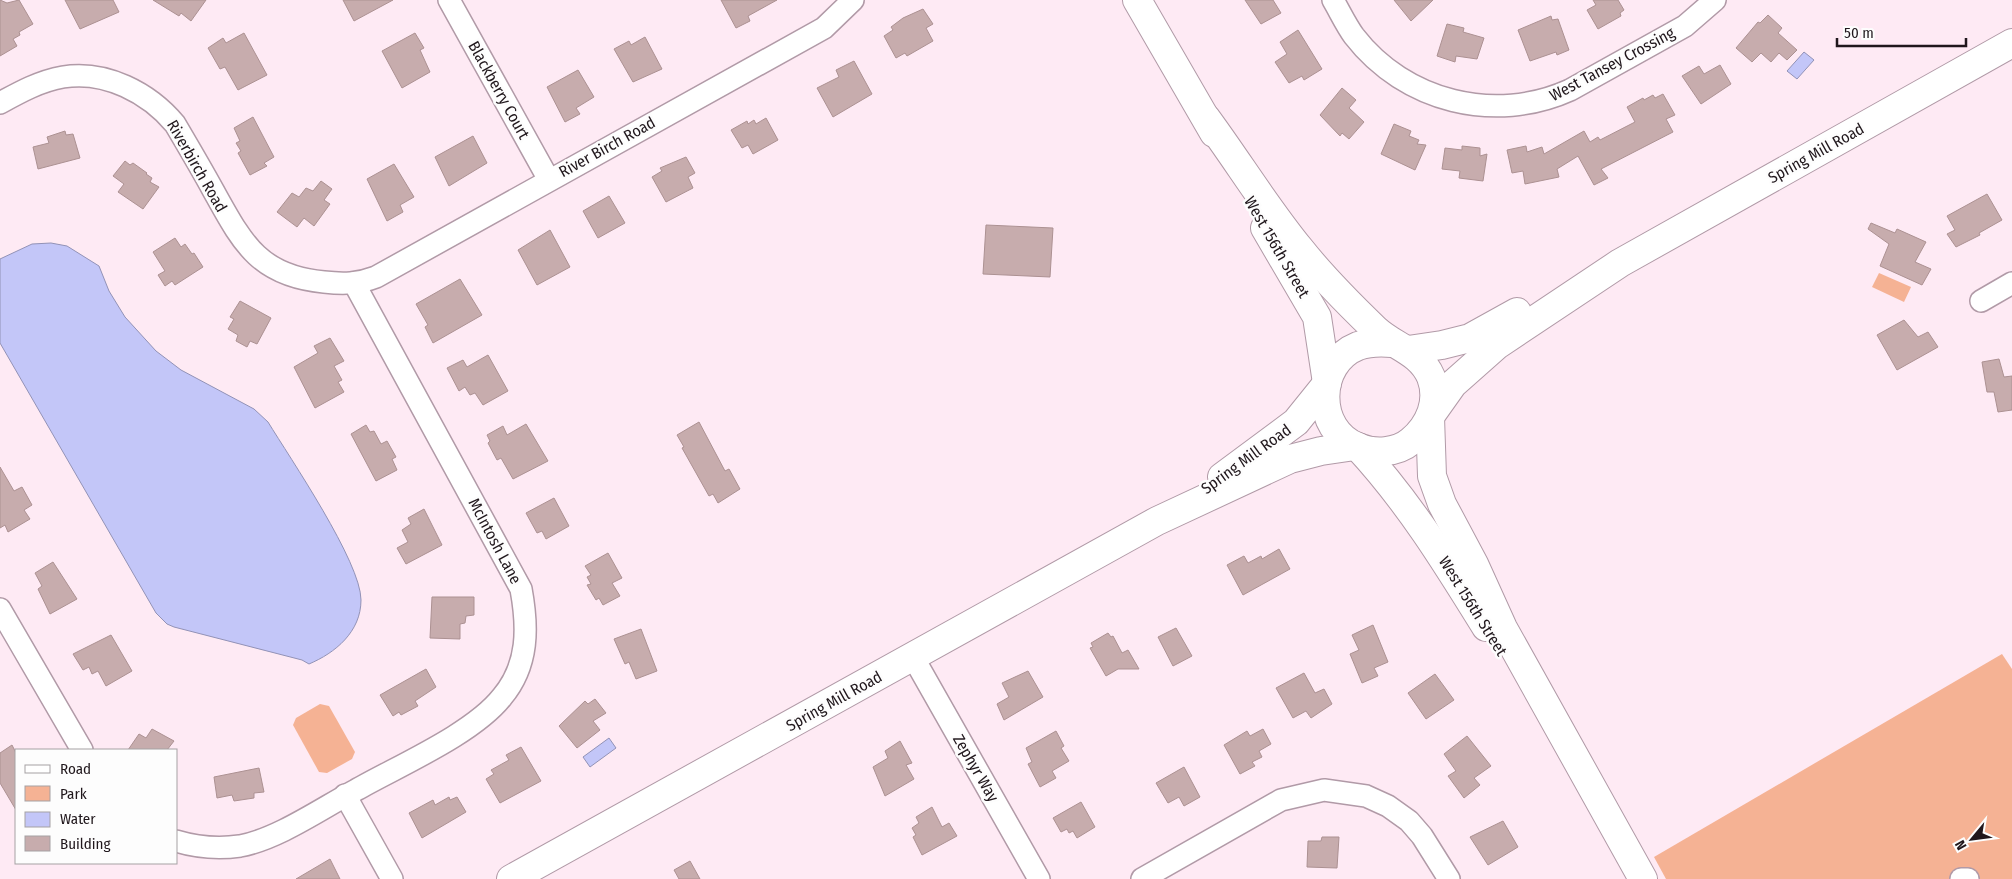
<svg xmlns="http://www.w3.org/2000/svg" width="2012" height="879" font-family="'Fira Sans Condensed',sans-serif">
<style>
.green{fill:#f5b294}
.water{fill:#c3c6f8;stroke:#9292b6}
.building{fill:#c7acad;stroke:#ac9192}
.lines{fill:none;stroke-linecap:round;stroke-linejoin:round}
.street-casing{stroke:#b19aa7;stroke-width:24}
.secondary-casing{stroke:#b19aa7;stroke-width:30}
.street{stroke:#fff;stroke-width:21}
.secondary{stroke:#fff;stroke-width:28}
.labels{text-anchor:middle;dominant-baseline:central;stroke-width:5;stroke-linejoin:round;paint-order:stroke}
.street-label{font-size:16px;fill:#20171c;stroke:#fdfdfd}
</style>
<rect width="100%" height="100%" fill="#feeaf4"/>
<g class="green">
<path d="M1879,273l32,14 -7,15 -32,-15z"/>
<path d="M2002,654l10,15v210h-346l-12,-22z"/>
<path d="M320,704l9,2 26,46 -3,7 -25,14 -8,-1 -26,-47 3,-7z"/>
</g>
<g class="water">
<path d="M1804,52l10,8 -17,19 -10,-8z"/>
<path d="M51,243l16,3 32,20 10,25 16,26 31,34 25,19 73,39 14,13c22,36 93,140 93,178 0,32 -26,53 -52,64l-7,-4 -128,-33 -7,-3 -11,-11 -156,-270v-84l32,-15z"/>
<path d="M609,738l7,10 -26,19 -7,-10z"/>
</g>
<g class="building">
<path d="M0,0l7,3 12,-3 14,24 -14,8 1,3 -7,4 4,7 -17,10z"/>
<path d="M65,0h48l6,12 -39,17z"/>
<path d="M153,0h53l-15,21 -10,-8 -2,3z"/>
<path d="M343,0h50l-39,21z"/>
<path d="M721,0h56l-29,16 2,5 -14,7z"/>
<path d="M1245,0h28l8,13 -20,11z"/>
<path d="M1394,0h39l-22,21z"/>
<path d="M1593,0h25l6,10 -4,3 1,3 -23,13 -11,-19 9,-5z"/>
<path d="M923,9l10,15 -7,4 7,13 -26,15 -2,-3 -9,5 -12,-22 9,-6 -2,-3 12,-9z"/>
<path d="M1768,15l14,13 -4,5 19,17 -10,10 -8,-7 -8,9 -10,-9 -9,9 -16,-14 22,-26 2,1z"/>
<path d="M1551,16l1,4 6,-1 11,31 -12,5 -1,-3 -26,9 -12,-31z"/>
<path d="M1447,24l17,4 -1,4 21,6 -7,21 -21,-3 -1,6 -18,-6z"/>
<path d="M1298,30l24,39 -18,11 -2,-4 -13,7 -14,-21 12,-8 -7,-12z"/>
<path d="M244,33l23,42 -29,15 -13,-23 -5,2 -12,-21 15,-10 3,5z"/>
<path d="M415,33l9,15 -4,2 10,22 -28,16 -20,-37z"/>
<path d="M645,37l17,32 -29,13 -19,-33 15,-8 2,4z"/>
<path d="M854,61l18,33 -39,23 -16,-29 22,-11 -3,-7z"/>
<path d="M1720,65l11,19 -30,20 -19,-28 17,-10 5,8z"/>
<path d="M578,70l16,27 -18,11 4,6 -15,8 -18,-35z"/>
<path d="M1342,88l14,12 -7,8 15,14 -15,17 -7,-6 -2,3 -20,-21z"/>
<path d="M1663,94l12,21 -9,4 7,13 -72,37 7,9 -14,7 -16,-29 -21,13 2,8 -34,7 -2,-13 -11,2 -5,-23 19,-4 1,6 15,-5 2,7 40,-23 6,11 8,-5 2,3 35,-18 -8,-15 16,-9 1,2 9,-5 2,3z"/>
<path d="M253,117l21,40 -10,6 3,3 -17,9 -12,-22 3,-2 -5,-8 4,-2 -6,-13z"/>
<path d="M766,118l12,22 -25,14 -5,-9 -6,3 -11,-18 16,-9 1,3 6,-4 2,4z"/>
<path d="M1394,124l17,7 -2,5 10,4 -2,4 9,1 -11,25 -34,-16z"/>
<path d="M65,131l1,4 7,-1 7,24 -42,11 -5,-22 16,-4 -2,-6z"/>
<path d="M473,136l14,27 -38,23 -14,-29z"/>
<path d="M1462,146l18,2v8l7,-2 -4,27 -24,-3 1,-7 -18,-2 3,-21 17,2z"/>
<path d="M686,157l9,16 -7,4 5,11 -27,14 -14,-25 10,-6 -2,-3z"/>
<path d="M125,161l5,4 3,-2 14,10 -1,1 6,4 -2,4 9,5 -16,22 -25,-17 6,-8 -11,-8z"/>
<path d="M394,164l20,33 -14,8 3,7 -16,9 -20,-42z"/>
<path d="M321,181l11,8 -8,11 6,4 -16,22 -10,-8 -7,9 -20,-15 15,-19 7,4 7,-9 7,3z"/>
<path d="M1987,194l15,26 -23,13 1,2 -24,12 -9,-13 8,-4 -8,-14z"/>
<path d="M609,196l16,27 -27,15 -15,-27z"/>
<path d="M1871,223l24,10 2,-4 29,13 -11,20 16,7 -9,16 -42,-19 9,-22 -21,-15z"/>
<path d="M986,225l67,3 -3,49 -67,-3z"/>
<path d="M550,230l20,37 -33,18 -19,-35z"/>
<path d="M175,238l6,9 4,-3 7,10 2,-1 9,14 -28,18 -3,-4 -7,5 -7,-11 7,-4 -12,-19z"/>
<path d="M460,279l22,36 -49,28 -8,-16 3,-2 -12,-21z"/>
<path d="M240,301l31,17 -14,26 -7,-3 -3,6 -11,-6 2,-6 -10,-6 6,-10 -4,-2z"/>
<path d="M1904,320l14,17 10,-5 10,15 -41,23 -20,-35z"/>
<path d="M330,338l14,23 -10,5 8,14 -4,2 6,10 -29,16 -21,-41 24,-14 -4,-7z"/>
<path d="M488,355l20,36 -25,14 -8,-12 -5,2 -5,-8 -6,4 -12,-23 16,-8 4,7z"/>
<path d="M1999,359l5,18 8,-1v34l-14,2 -4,-20h-7l-5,-30z"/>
<path d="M699,422l26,49 4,-2 11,20 -22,14 -5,-9 -4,2 -27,-48 2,-1 -7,-12z"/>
<path d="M526,424l22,37 -35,18 -12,-21 -4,2 -9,-17 2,-2 -3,-6 16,-9 4,9z"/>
<path d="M366,425l4,7 4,-1 7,13 6,-3 9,16 -4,2 5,11 -21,11 -25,-47z"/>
<path d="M0,467l14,24 8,-4 10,18 -8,5 6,9 -22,13 -3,-7 -5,3z"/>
<path d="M554,498l15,28 -23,13 -4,-8 -5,2 -11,-20z"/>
<path d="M424,509l18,36 -36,19 -9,-16 11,-6 -6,-12 9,-6 -3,-6z"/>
<path d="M1279,549l11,20 -47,26 -16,-30 17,-9 4,7 13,-7 1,3z"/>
<path d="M608,553l14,25 -10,5 8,13 -17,9 -4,-7 -3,2 -9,-15 4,-1 -4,-7 4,-2 -6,-9z"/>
<path d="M53,562l24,37 -27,15 -12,-25 4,-3 -7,-13z"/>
<path d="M432,597h42v18l-8,1 -1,7 -5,1v15l-30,-1z"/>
<path d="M1373,625l15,37 -14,6 4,8 -16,7 -12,-29 9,-4 -7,-15z"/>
<path d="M1176,628l16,28 -19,10 -15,-29z"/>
<path d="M641,629l16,42 -21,8 -7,-17 -4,2 -11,-25z"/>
<path d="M1108,633l3,4 2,-1 9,17 6,-3 11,19h-21l-12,7 -16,-28 3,-1 -2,-4z"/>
<path d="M111,635l21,36 -26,15 -8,-15 -6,3 -3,-7 -6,3 -10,-16z"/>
<path d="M426,669l10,18 -21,14 3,5 -17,9 -2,-3 -6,4 -13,-21z"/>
<path d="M1028,671l15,26 -39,23 -7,-16 12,-7 -7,-14z"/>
<path d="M1304,673l11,20 9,-4 8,15 -21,14 -5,-7 -13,7 -17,-30z"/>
<path d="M1435,674l19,26 -28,19 -18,-26z"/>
<path d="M595,699l11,14 -13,8 7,9 -23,18 -18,-22 26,-25 3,3z"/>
<path d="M152,729l22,12 -7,9h-39l11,-16 7,4z"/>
<path d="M1263,729l8,15 -12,7 3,6 -10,5 3,4 -15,8 -16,-29 23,-14 3,5z"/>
<path d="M1056,731l8,15 -3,2 8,13 -17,10 4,7 -16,9 -12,-23 4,-2 -6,-14z"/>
<path d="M1467,736l24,30 -17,12 6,7 -16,13 -16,-22 8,-5 -12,-17z"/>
<path d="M900,741l12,22 -6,2 8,14 -29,17 -12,-29 15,-9 -3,-7z"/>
<path d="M12,745l4,8v57l-16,-27v-30z"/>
<path d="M521,747l20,34 -41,22 -14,-24 8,-5 -3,-4 18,-10 -3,-5z"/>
<path d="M1184,767l16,30 -16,9 -5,-9 -11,6 -12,-20z"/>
<path d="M259,768l5,24 -10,1v5l-20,3 -2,-6 -15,3 -3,-21z"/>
<path d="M449,797l1,3 7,-3 9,15 -44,26 -13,-25 24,-13 2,5z"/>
<path d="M1081,802l14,25 -18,11 -4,-7 -4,2 -2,-4 -6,3 -8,-14z"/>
<path d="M932,807l10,20 7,-4 8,13 -35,19 -9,-18 3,-2 -4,-7 7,-5 -3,-6z"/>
<path d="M1503,821l15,26 -30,18 -18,-28z"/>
<path d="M1322,837h17l-2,31 -30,-1 1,-26h13z"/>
<path d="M330,859l10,20h-44z"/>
<path d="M690,861l10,18h-21l-5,-9z"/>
</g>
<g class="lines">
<g class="street-casing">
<g id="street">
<path d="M449,0l100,180"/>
<path d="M1333,0c7,12 13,25 21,36 51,66 141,88 216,54l115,-64 30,-26"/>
<path d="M0,103c20,-11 40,-22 63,-26 43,-7 86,16 112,47 13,22 26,44 38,66 29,52 45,86 111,92 19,2 34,2 52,-5l448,-249 29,-28"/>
<path d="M1981,301l31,-18"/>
<path d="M0,609l82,141"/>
<path d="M913,657l126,222"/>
<path d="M345,795l47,84"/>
<path d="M176,841c20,6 43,8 64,5 38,-7 82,-38 116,-56 42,-24 117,-56 146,-93 27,-32 26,-70 19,-108l-167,-306"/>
<path d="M1142,879l139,-79 43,-10 42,6 22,10 21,15 13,15 27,43"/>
<path d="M1961,879h7"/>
</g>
</g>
<g class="secondary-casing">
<g id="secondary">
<path d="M1137,0l77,133"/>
<path d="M1206,118c31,42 61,91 94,131 23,29 49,55 75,80 19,18 45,22 56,48 9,24 -1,48 -20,64 -14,12 -37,13 -53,6 -44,-17 -43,-84 0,-101 11,-4 22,-4 34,-3"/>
<path d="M1265,228l52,89 10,66"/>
<path d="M1408,350l34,-5 28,-7 47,-26"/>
<path d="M1431,415l22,-31 44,-39 123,-82 392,-220"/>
<path d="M1430,417l2,59 10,28 32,60 29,64 140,251"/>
<path d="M1358,447c51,55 89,117 128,180"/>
<path d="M1222,477l74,-55 29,-36"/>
<path d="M511,879l646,-358 133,-62 31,-8 34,-5"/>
</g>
</g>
<use href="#street" class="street"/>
<use href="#secondary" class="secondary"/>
</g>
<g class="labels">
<g class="street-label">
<text transform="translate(1612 64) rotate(-28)">West Tansey Crossing</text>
<text transform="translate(499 90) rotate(61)">Blackberry Court</text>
<text transform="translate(607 147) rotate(-29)">River Birch Road</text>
<text transform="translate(1816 153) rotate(-29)">Spring Mill Road</text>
<text transform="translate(197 166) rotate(60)">Riverbirch Road</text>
<text transform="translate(1277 247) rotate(60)">West 156th Street</text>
<text transform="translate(1246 459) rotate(-36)">Spring Mill Road</text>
<text transform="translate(495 541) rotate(62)">McIntosh Lane</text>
<text transform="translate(1473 606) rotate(58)">West 156th Street</text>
<text transform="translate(834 701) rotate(-29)">Spring Mill Road</text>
<text transform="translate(976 768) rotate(60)">Zephyr Way</text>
</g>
</g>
<rect x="15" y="749" width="162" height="115" fill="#fdfdfd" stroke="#a5a1a3"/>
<rect x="25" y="765" width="25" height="8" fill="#ffffff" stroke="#a5a1a3"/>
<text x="60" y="774" font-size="15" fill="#20171c">Road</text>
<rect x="25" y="786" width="25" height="15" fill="#f5b294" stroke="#a5a1a3"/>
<text x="60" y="799" font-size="15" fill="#20171c">Park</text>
<rect x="25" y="812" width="25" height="15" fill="#c3c6f8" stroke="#a5a1a3"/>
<text x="60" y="824" font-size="15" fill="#20171c">Water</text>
<rect x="25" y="836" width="25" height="15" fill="#c7acad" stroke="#a5a1a3"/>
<text x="60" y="849" font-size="15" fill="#20171c">Building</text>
<g transform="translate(1972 839) rotate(241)" stroke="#fdfdfd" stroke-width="4" paint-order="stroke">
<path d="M0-4L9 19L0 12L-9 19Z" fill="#20171c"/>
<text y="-8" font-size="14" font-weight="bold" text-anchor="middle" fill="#20171c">N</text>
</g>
<path d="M1837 38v8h129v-8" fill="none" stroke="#20171c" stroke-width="2.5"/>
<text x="1844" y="38" font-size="15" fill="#20171c" stroke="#fdfdfd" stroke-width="4" paint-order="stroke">50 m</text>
</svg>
